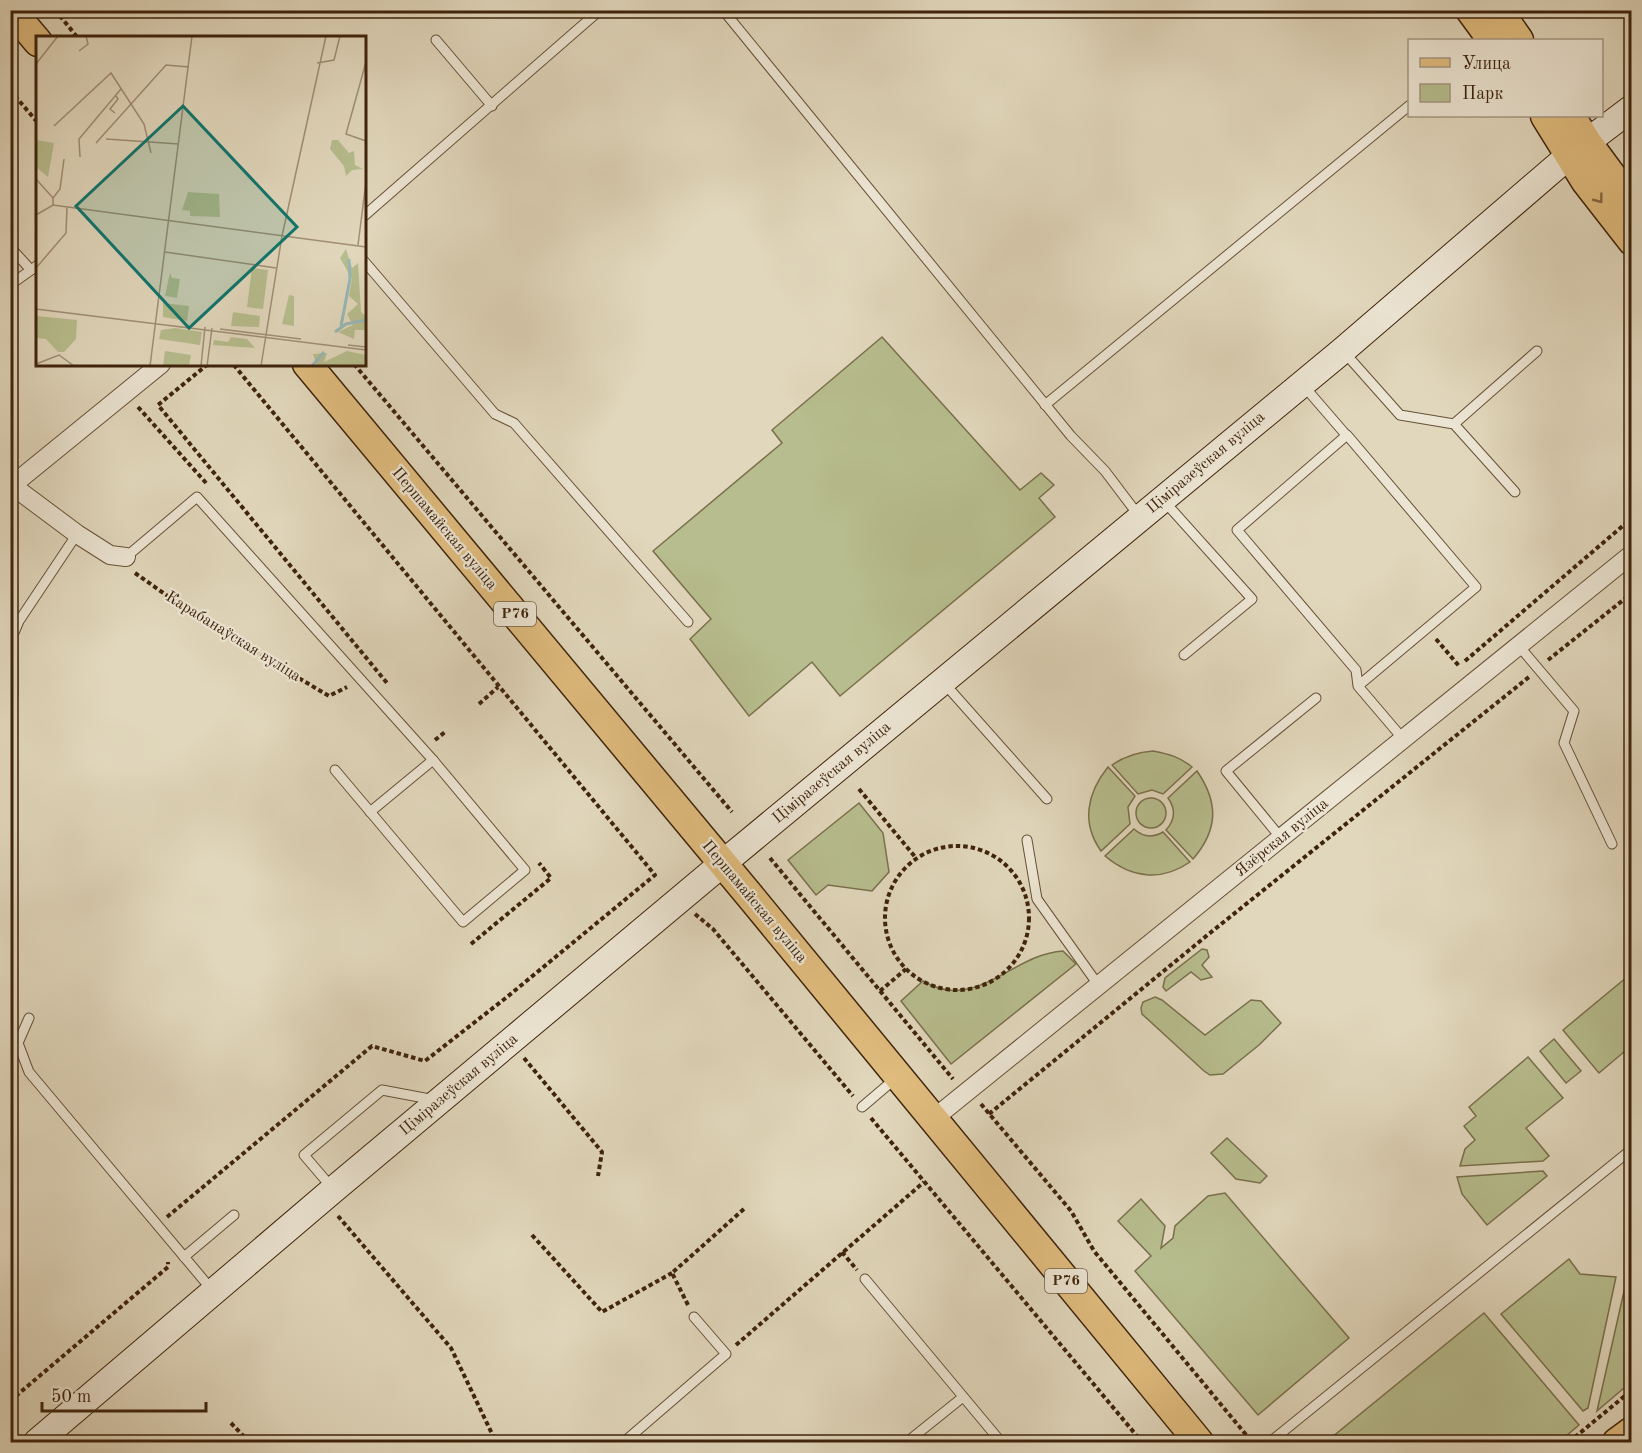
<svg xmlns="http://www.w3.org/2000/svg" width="1642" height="1453" font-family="'Old Standard TT',serif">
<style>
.green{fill:#b7bd8e;stroke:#7a704c;stroke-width:1.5}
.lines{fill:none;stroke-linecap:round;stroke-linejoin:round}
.service-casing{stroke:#675037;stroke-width:11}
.minor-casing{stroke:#675037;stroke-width:20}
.secondary-casing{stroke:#3e230b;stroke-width:28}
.primary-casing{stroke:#3e230b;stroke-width:31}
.path{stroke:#3e230b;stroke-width:4;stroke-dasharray:4.5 3;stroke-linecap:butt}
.service{stroke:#ece5d3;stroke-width:9}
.minor{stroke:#ece5d3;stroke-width:18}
.secondary{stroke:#ece5d3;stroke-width:26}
.primary{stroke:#e0bc7e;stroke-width:28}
.oneway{stroke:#87683f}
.labels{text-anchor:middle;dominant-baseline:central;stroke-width:4.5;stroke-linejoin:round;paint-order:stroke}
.shield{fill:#ece5d3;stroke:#725d47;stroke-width:1.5}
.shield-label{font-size:15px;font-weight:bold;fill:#3e230b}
.street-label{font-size:16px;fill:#3e230b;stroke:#ece5d3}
.inset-river{fill:none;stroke:#96b8b7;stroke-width:3}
.inset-road{fill:none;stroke:#a08f75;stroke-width:1.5}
.view{fill:#0f766e;fill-opacity:0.15;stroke:#0f766e;stroke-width:3}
.inset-edge{fill:none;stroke:#3e230b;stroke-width:3}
</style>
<rect width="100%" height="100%" fill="#e1d7bc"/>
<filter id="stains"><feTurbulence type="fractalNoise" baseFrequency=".00333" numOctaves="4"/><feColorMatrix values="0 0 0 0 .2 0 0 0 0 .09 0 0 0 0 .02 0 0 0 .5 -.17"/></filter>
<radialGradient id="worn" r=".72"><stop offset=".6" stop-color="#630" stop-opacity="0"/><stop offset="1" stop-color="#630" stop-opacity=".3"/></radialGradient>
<g class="green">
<path d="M882,337l138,153 21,-17 13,12 -15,13 16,19 -215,179 -28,-34 -63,54 -59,-77 21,-20 -58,-68 129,-108 -10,-13z"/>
<path d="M1153,751c16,3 27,6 39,16l-29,27 -11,-4 -14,4 -26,-29c13,-9 25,-13 41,-14z"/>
<path d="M1108,767l27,29 -7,11 2,17 -29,27c-20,-28 -14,-58 7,-84z"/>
<path d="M1197,771c22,32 21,59 -4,88l-27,-29c9,-10 10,-21 2,-32z"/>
<circle cx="1151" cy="813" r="15"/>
<path d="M859,803l24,30 6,39 -17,19 -44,-6 -12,10 -28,-35z"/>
<path d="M1134,829c9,8 19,9 29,3l27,30c-29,20 -59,16 -85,-6z"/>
<path d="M1202,949l5,1 2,7 -7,8 10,12 -11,3 -10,-8 -25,19 -3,-4 2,-9z"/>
<path d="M1063,951l13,13 -125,100 -50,-63 22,-20c53,32 89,-27 140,-30z"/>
<path d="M1627,977l4,5v64l-32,27 -36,-43z"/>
<path d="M1155,997l7,3 43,35 46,-35 10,1 20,22 -22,22 -36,29 -13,1 -6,-4 -62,-57 -1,-6 2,-6z"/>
<path d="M1554,1039l27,32 -15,12 -26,-32z"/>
<path d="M1528,1057l35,41 -37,30 23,28 -6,5 -83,5 5,-17 10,-9 -11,-14 12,-10 -7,-9z"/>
<path d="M1227,1138l40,38 -7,7 -24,-4 -25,-26z"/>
<path d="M1543,1171l4,5 -60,49 -25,-31 -5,-17z"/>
<path d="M1225,1193l124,145 -91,77 -123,-144 16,-15 -33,-35 23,-22 24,27 -4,22 12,-10 2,-12 33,-30z"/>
<path d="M1569,1259l11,15 36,3 -28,131 -5,3 -82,-97z"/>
<path d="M1627,1278h5l-1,104 -34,29z"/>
<path d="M1484,1313l95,112 -20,17h-233z"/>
</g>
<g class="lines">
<g class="service-casing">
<g id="service">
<path d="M723,10l348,426 34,35 34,45"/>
<path d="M436,40l56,66"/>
<path d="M364,216l236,-206"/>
<path d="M10,247l21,23 7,-5"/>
<path d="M364,261l131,153 19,9 174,199"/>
<path d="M10,285l21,-15"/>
<path d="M1344,352l56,63 54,9 61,68"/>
<path d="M1303,385l44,51"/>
<path d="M1045,405l365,-300"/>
<path d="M1454,424l83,-73"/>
<path d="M1164,501l88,98 -68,56"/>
<path d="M126,557l71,-60 236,263 92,110 -62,52 -128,-152"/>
<path d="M1519,646l55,65 -10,32 48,101"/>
<path d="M944,683l103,116"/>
<path d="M1358,686l118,-99 -129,-152 -110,95 119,140 2,16 46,54"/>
<path d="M13,696v-61l6,-14 58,-87"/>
<path d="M370,812l63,-52"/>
<path d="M1281,838l-55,-67 90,-73"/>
<path d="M1027,840l10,59 62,87"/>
<path d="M29,1018l-11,25 11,29 183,218"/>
<path d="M862,1107l34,-29"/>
<path d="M333,1189l-29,-34 78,-65 53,10"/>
<path d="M184,1257l50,-42"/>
<path d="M865,1279l136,163"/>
<path d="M624,1442l102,-88 -32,-37"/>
<path d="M907,1442l56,-45"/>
<path d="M1270,1442l362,-293"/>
</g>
</g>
<g class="minor-casing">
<g id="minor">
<path d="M10,484l67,50 33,21 16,2"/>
<path d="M10,487l151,-123"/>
<path d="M932,1120l700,-566"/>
</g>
</g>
<g class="secondary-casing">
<path id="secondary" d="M37,1442l296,-252 389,-326 620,-513 229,-197 61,-46"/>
</g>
<g class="primary-casing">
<g id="primary">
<path d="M11,10l27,32"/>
<path d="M1470,10l22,30"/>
<path d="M1498,10l21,30"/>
<path d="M1545,116l41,66 46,59"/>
<path d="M1571,116l16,26 45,61"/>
<path d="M307,364l443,532 449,546"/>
<path d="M1617,1442l15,-11"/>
</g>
</g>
<g class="path">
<path d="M55,10l23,28"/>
<path d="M10,90l28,33"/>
<path d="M208,364l-50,41 229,278"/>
<path d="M354,364l378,448"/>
<path d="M138,407l69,77"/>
<path d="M135,573l71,50 123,73 18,-9"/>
<path d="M1436,639l23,27"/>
<path d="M1548,660l84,-67"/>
<path d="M1465,661l167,-143"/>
<path d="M479,704l19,-17"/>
<path d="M435,740l10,-8"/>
<path d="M859,789l57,69"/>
<circle cx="957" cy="918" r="72"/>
<path d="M770,858l183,221"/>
<path d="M695,914l18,15 140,167"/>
<path d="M471,944l80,-66 -12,-15"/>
<path d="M880,991l26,-22"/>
<path d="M524,1058l78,94 -4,24"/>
<path d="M981,1104l90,107 23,40 158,191"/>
<path d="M989,1114l221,-181 319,-256"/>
<path d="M871,1118l271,324"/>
<path d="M338,1216l113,132 45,94"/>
<path d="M167,1217l205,-171 53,15 82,-64 148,-122 -422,-511"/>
<path d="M532,1235l70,77 70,-39"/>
<path d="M842,1252l15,18"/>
<path d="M688,1305l-16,-32 72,-64"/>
<path d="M736,1345l188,-163"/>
<path d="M10,1401l158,-134v-5"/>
<path d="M231,1423l18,19"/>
<path d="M652,1439l38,3"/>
<path d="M1569,1442l63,-52"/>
</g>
<use href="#service" class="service"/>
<use href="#minor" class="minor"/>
<use href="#secondary" class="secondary"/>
<use href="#primary" class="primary"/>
</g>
<defs><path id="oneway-chevron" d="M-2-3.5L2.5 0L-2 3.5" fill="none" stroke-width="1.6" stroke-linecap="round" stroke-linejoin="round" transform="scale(1.5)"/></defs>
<use class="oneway" href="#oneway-chevron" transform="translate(1599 199) rotate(53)"/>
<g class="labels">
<g class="shield">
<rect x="494" y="602" width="42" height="24" rx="4.5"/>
<rect x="1045" y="1269" width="42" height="24" rx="4.5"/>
</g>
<g class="shield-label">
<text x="515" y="614">Р76</text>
<text x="1066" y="1281">Р76</text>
</g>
<g class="street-label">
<text transform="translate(1206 463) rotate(-40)">Ціміразеўская вуліца</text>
<text transform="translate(444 529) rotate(50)">Першамайская вуліца</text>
<text transform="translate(233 637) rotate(32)">Карабанаўская вуліца</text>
<text transform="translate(832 773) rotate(-40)">Ціміразеўская вуліца</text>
<text transform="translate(1282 838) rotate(-39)">Язёрская вуліца</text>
<text transform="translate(754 902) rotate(50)">Першамайская вуліца</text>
<text transform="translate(459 1085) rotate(-40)">Ціміразеўская вуліца</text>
</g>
</g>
<g transform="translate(36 36)">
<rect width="330" height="330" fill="#e1d7bc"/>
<path d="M0,104l18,3 -6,34 -12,-10zM296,104h6l11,13 5,-2 1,14 8,4 -11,1 -6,6 -2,-10 -14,-17zM152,156l31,2 1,23 -30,-1v-5l-8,-1zM310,213l6,19 6,-5 3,49 5,4v14h-11l-1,9 -16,-7 15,-7 -6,-11 11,-10 -9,-8 3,-17 -12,-21zM216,232l16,2 -5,39 -16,-2zM134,237l2,5 8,1 -3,19 -12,-2zM253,259l5,1v30l-12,-2zM127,267l26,3 -2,15 -24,-4zM197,276l27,4 -1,11 -28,-1zM0,280l41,4 -1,19 -12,13h-6l-12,-13 -10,-1zM139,292l27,4 -2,13 -41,-6 2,-9zM195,301l16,2 8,9 -42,-3 1,-5 14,2zM129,315l26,4 -2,11h-26zM311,315l19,4v11h-49l-4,-12 14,-1 -3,9z" fill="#b7bd8e"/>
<path class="inset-river" d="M305,290l9,-47 -1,-20M299,296l11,-8 20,-4M276,330l12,-14"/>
<path class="inset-road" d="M43,15l9,-7 -2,-8M330,26l-20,72 20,7M281,27l17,-3 6,-24M0,28l22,-28M79,77l-5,-4 8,-10 -2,-3M18,90l57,-53 33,51 7,29M70,103l73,5M60,107l70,-78 23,2M44,121l-1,-18 42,-50M0,143l17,19v7M17,162l7,-9 4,-30M0,179l17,-10 313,42M322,209l8,-63M129,216l111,16M0,232l30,-35 1,-26M0,273l330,41M184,293l81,10M312,309l18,2M0,328l23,-9 15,11M114,330l42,-330M165,330l4,-39M171,330l5,-38M225,330l21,-130 44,-200"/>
<path class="view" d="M147,70l114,121 -108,101 -113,-122z"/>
<rect width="330" height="330" class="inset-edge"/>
</g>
<rect width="1642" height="1453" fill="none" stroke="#e1d7bc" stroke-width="36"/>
<rect x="12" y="12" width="1618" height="1429" fill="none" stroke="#3e230b" stroke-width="3"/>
<rect x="18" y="18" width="1606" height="1417" fill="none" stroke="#3e230b" stroke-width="1.5"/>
<rect x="1408" y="39" width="195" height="78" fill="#ece5d3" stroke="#a69783" stroke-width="1.5"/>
<rect x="1420" y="58" width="30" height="9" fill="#e0bc7e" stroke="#a69783" stroke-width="1.5"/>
<text x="1462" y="69" font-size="18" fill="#3e230b">Улица</text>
<rect x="1420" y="84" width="30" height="18" fill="#b7bd8e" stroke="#a69783" stroke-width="1.5"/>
<text x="1462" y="99" font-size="18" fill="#3e230b">Парк</text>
<path d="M42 1402v9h164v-9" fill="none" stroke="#3e230b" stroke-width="3"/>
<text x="51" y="1402" font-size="18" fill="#3e230b" stroke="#ece5d3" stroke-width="4.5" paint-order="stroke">50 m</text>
<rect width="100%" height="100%" filter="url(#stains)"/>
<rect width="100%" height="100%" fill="url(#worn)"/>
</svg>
